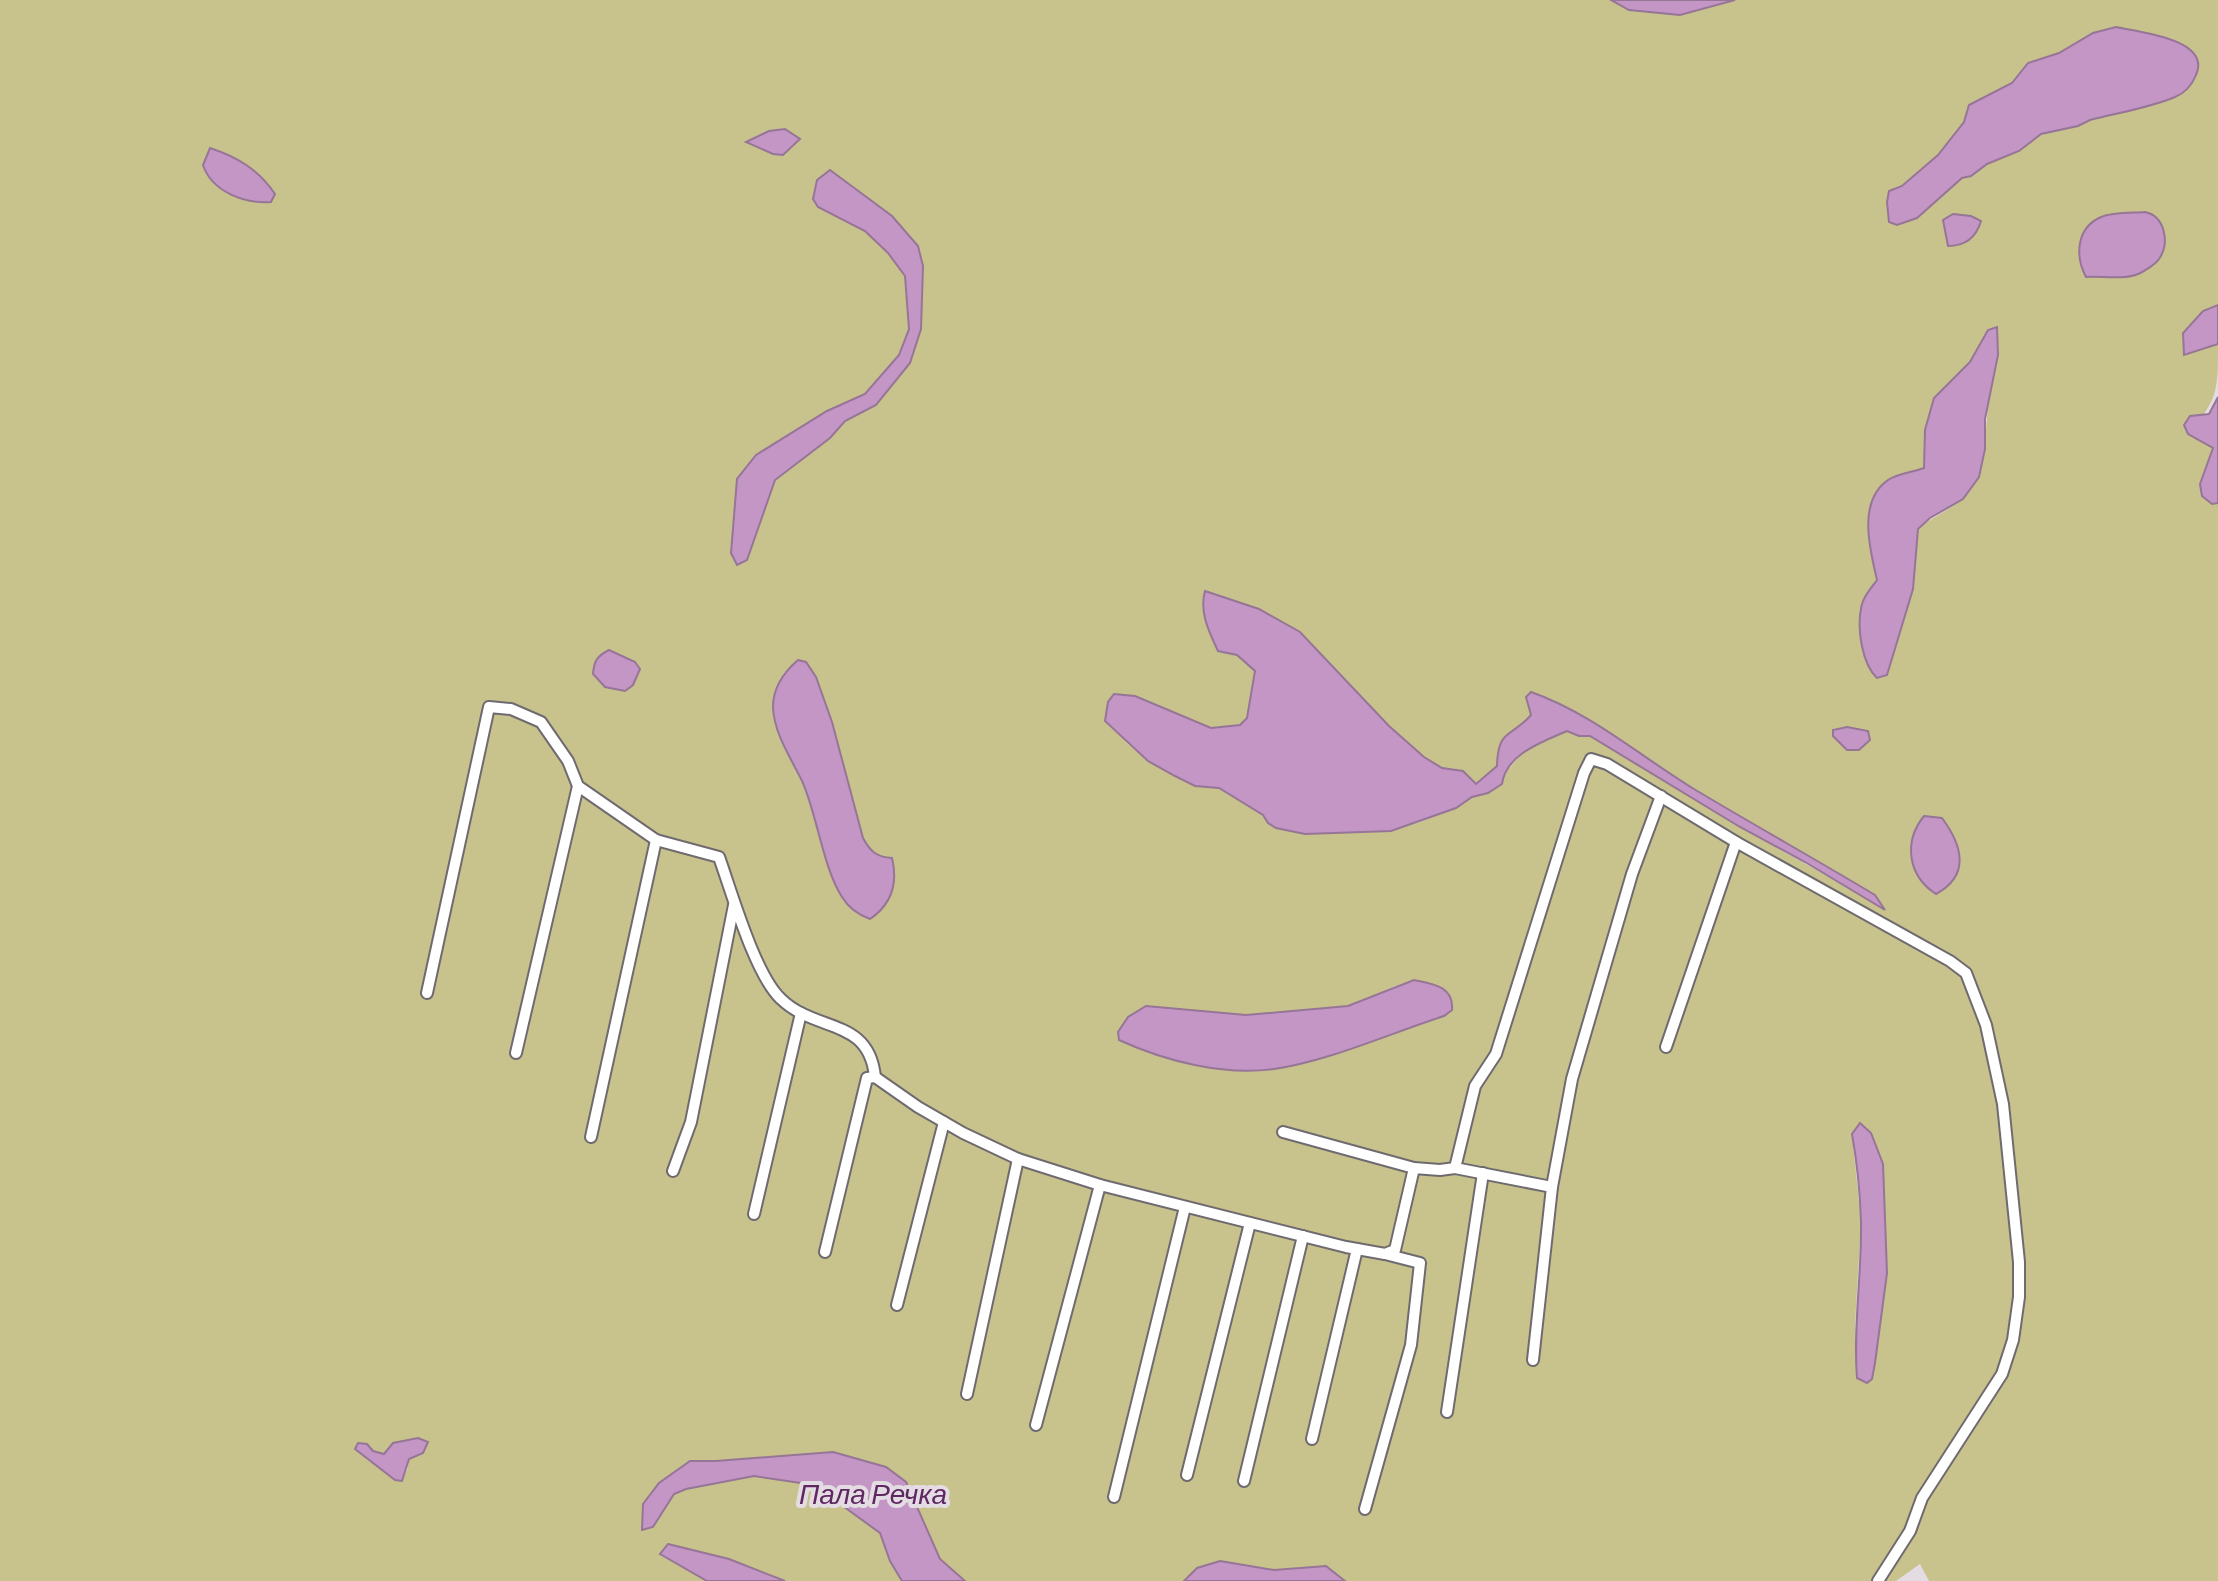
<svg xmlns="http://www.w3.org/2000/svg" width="2218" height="1581" font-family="Barlow,sans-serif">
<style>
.green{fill:#c8c38c;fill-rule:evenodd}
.water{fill:#c496c6;stroke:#967597;stroke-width:2}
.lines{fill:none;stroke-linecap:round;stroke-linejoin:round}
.minor-casing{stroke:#6f6a6f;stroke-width:14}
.minor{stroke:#fff;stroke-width:10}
.labels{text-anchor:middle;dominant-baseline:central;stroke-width:8;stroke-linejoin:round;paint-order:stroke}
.water-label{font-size:28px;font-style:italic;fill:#602863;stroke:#e3dce3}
</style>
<rect width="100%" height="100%" fill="#e3dce3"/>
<path class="green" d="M0,0h1611l18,10 51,5 55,-15h483v305l-15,6 -20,22 1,22 34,-11c0,48 0,55 -30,90l25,13 -13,37 2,12 10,8 6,-1v1078h-289l-9,-17 -24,17h-551l-19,-15c-17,1 -35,5 -52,4 -38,-1 -57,-20 -90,11h-219l-25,-22 -34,-77 -190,-21h-26l-47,69 10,-3 21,-33 12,-5 68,-13 60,9 66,48 10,28 12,20h-117l-56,-22 -69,-4 47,26h-707zM2116,27l54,11 13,6 -93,76 -12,6 -37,8 -22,17 -32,13 -16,12 -9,1 -45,41 -20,7 -3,-37 8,-2 36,-31 26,-33 31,-29 17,-10 16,-20 31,-10 34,-20zM813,199l110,67 -13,97 -34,42 -31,16 -15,17 -55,42 -13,35 -30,18 5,-54 19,-24 71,-44 38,-17 34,-39 10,-26 -4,-53 -17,-23 -23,-22 -46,-24zM1988,330c-1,52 7,122 -24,166 -8,11 -34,22 -46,33l-5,60 -7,18 -37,-17 8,-10c-7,-30 -20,-79 11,-100 9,-6 25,-8 36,-12l1,-38 9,-32 36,-36zM1206,592l53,17 41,23 89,94 35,31 18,11 21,3 13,13 21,-18c1,-38 14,-28 34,-51l-5,-18 5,-5c60,22 109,64 164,97 59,36 120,70 180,106l9,13 -144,-81 -150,-91h-11l-13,-5 -43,21 -35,41 -16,4 -16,11 -36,14 -29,9 -123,-8 -5,-8 -44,-27 -24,-2 -20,-10 -27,-15 -21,-18 -13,-49 21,2 76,32 29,-3 7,-7 8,-47 -18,-16 -19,-5c-9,-18 -19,-38 -12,-58zM806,662l10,15 16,45 31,116c7,13 13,19 29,20l-61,11 -28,-84 -23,-48 -7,-30 4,-18 7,-16zM1395,986l57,24 -8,6c-53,17 -115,45 -170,53 -51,7 -109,-8 -155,-29l107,-25h20l102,-9 19,-5zM1852,1134l31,30 4,109 -12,90 -18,15 -2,-54 6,-102zM418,1438l10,4 -5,11 -14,6 -2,12 -26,-3 -15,-9 1,-15 6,7 11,3 9,-11z"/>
<g class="water">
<path d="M1611,0h124l-55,15 -51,-5z"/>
<path d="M2116,27c23,5 96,12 80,48 -4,10 -11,18 -21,22 -26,11 -58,16 -85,23l-12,6 -37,8 -22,17 -32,13 -16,12 -9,2 -45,40 -20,7 -8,-3 -2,-20 2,-11 13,-5 36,-31 26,-33 5,-17 43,-22 16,-20 31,-10 34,-20z"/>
<path d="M785,129l15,10 -17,16 -10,-1 -27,-12 23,-11z"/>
<path d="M210,148c27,9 48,21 65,46l-4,8c-26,2 -59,-10 -68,-37z"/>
<path d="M830,170l62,46 26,30 5,20 -2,63 -11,34 -34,42 -31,16 -15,17 -55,42 -28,80 -10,5 -6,-12 6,-74 19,-24 71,-44 38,-17 34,-39 10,-26 -4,-53 -17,-23 -23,-22 -47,-24 -5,-8 4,-19z"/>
<path d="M2145,212c20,4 25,31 14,47 -3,5 -16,13 -21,15 -14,6 -37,2 -52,3 -11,-21 -10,-49 15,-60 12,-5 31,-4 44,-5z"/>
<path d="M1953,214l18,2 10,5c-5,17 -16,25 -33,25l-5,-26z"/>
<path d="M2218,305v39l-34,11 -1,-22 20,-22z"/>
<path d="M1997,327l1,28 -13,64v30l-6,28 -16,22 -33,19 -12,11 -5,60 -26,86 -10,3c-15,-14 -20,-49 -16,-69 1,-11 10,-21 16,-29 -7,-30 -20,-79 11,-100 9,-6 25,-8 36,-12l1,-38 9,-32 36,-36 18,-32z"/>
<path d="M2218,397v106l-6,1 -10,-8 -2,-12 13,-36 -25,-14 -4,-9 6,-9 19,-2z"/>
<path d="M1205,591l54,18 41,23 89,94 35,31 18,11 21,3 13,13 21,-18c1,-38 14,-28 34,-51l-5,-18 5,-5c60,21 109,64 163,97 60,36 121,70 181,106l10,15 -80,-48 -65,-35 -150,-91h-11l-12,-5c-25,11 -61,23 -65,53l-14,9 -16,4 -16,11 -65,23 -86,3 -29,-6 -8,-5 -5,-8 -44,-27 -24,-2 -20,-10 -27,-15 -43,-40 3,-19 6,-8 21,2 76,32 29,-3 7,-7 8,-47 -18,-16 -19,-4c-9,-19 -19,-39 -13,-60z"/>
<path d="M609,650l26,12 5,7 -7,16 -8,6 -20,-4 -12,-13c1,-13 4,-18 16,-24z"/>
<path d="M798,660l8,2 10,15 16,45 31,116c7,13 13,19 29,20 6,25 0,46 -22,61 -11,-4 -22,-12 -28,-22 -19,-29 -25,-83 -40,-116 -11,-23 -28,-47 -29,-74 0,-20 11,-35 25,-47z"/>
<path d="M1847,727l21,4 2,9 -11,10h-12l-14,-14v-6z"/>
<path d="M1924,816l18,2c20,27 29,57 -6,76 -28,-18 -33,-52 -12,-78z"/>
<path d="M1414,980c19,4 40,6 38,30l-8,6c-53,17 -115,45 -170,53 -51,7 -109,-8 -155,-29l-1,-8 10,-15 18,-11 100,9 102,-9z"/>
<path d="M1860,1123l11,10 12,31 4,109 -12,90 -3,16 -5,4 -10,-5c-4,-52 5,-104 4,-157 -1,-29 -4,-59 -9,-87z"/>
<path d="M418,1438l10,4 -5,11 -14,6 -7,22 -7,-1 -40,-31 3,-6 9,1 6,7 11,3 9,-11z"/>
<path d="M833,1452l53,15 20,15 34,77 25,22h-63l-12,-20 -10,-28 -66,-48 -60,-9 -68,13 -12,5 -21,33 -11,3 1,-26 16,-21 31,-22h26z"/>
<path d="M668,1544l61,15 56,22h-78l-47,-27z"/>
<path d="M1220,1561l54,9 52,-4 19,15h-161l13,-13z"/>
</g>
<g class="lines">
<g class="minor-casing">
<g id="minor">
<path d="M427,993l62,-286 22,2 30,13 27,39 10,25 78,54 63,17c13,36 36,118 62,142 35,34 88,18 94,78"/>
<path d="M1666,1047l70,-205"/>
<path d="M516,1053l62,-267"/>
<path d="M1283,1132l131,36"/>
<path d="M591,1137l65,-297"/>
<path d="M1455,1168l97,19"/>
<path d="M673,1171l18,-49 43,-217"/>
<path d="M754,1214l47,-201"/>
<path d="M825,1252l42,-174 8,-1 43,30 45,26 55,26 82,26 246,62 39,7 10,-4 19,-82 26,2 15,-2 20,-82 21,-32 88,-281 7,-14 16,5 129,78 214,119 16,12 20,52 17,79 16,158v35l-6,43 -11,34 -80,124 -12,33 -32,50"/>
<path d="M897,1305l47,-183"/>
<path d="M1533,1360l19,-173 20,-108 60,-205 29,-78"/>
<path d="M967,1394l51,-235"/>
<path d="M1447,1412l36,-239"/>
<path d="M1036,1425l64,-240"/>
<path d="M1312,1439l45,-190"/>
<path d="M1187,1475l63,-252"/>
<path d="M1244,1481l59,-245"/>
<path d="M1114,1497l71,-290"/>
<path d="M1365,1509l46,-164 9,-82 -35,-9"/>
</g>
</g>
<use href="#minor" class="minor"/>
</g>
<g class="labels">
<g class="water-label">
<text x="873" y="1493">Пала Речка</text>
</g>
</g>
</svg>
